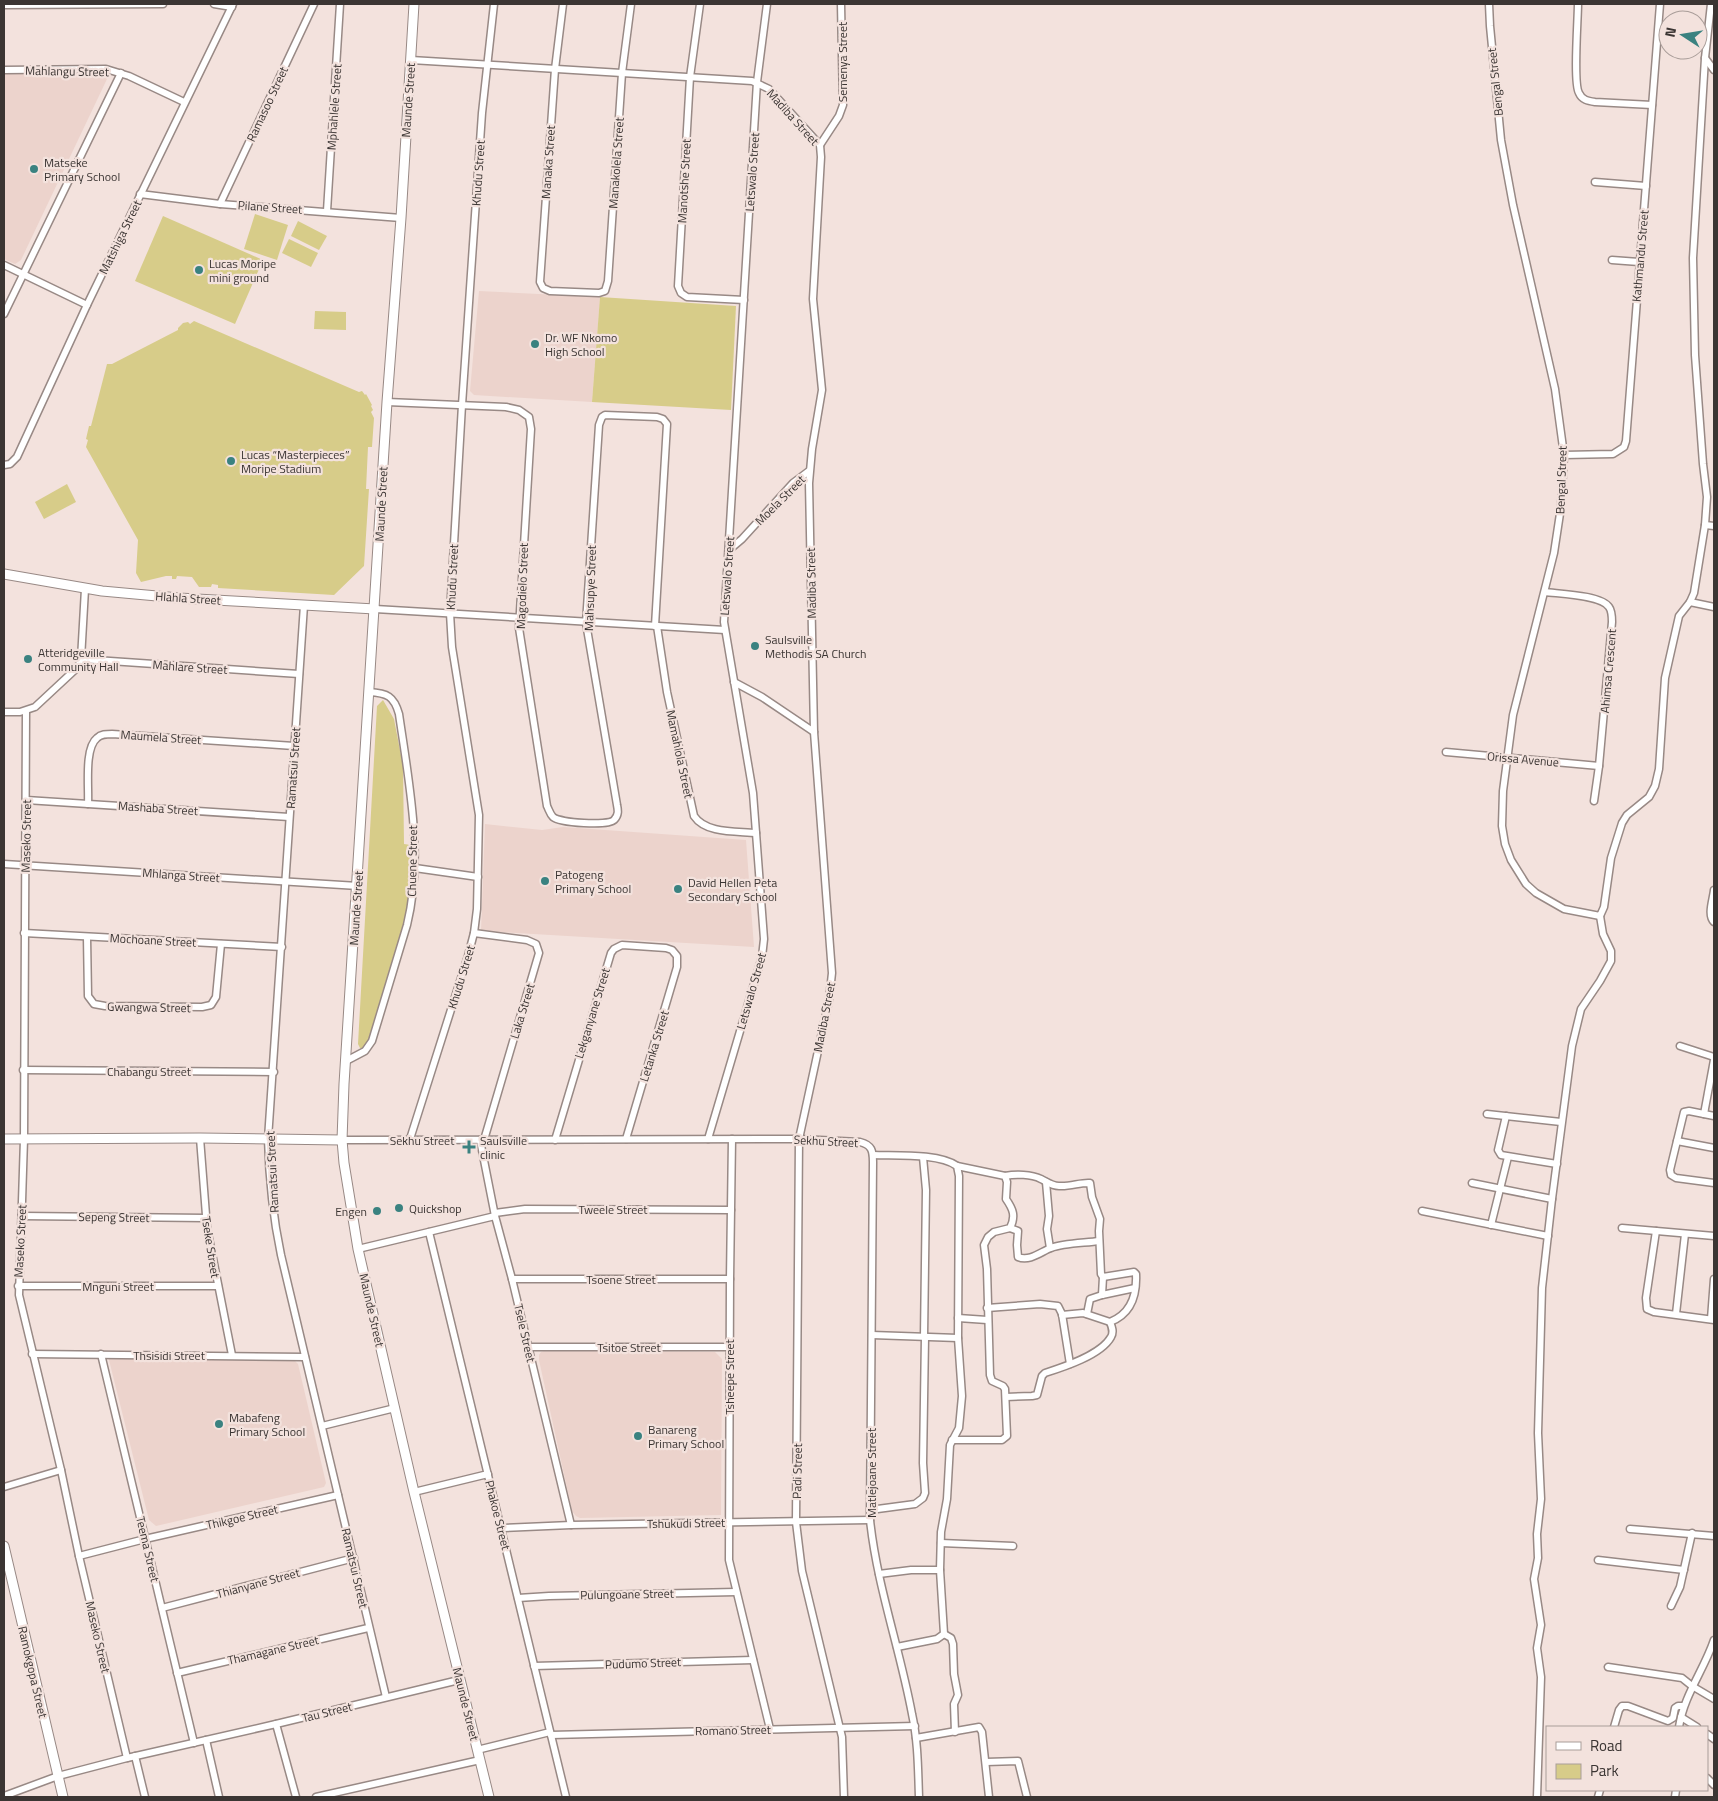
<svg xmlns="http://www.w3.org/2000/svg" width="1718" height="1801" font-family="'Titillium Web',sans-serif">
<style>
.built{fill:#ecd3cc}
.green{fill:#d7cc89}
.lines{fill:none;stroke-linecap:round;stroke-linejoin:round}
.street-casing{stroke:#988985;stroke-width:9}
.secondary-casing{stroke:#988985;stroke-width:11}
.street{stroke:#fff;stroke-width:6}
.secondary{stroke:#fff;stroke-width:9}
.poi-dot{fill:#3a8280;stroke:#f3e2dd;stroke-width:2}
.labels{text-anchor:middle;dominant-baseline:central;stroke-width:4.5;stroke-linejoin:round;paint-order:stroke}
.street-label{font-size:12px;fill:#3b3533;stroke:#f3e2dd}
.poi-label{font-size:12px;fill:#3b3533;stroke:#f3e2dd;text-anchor:start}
</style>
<rect width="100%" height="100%" fill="#f3e2dd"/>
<g class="built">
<path d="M104,72l3,7 -86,181 -6,4 -11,-5v-185z"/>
<path d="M479,291l121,6 -8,105 -118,-7 -4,-4z"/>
<path d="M485,824l57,6 21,-3 183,13 8,107 -273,-16z"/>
<path d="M547,1350l168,2 7,7 -1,156 -141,3 -4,-2 -4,-5 -33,-151v-5l2,-3z"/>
<path d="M108,1356l185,3 5,5 28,119 -2,4 -168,39 -7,-6z"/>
</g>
<g class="green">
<path d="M255,214l33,11 -11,35 -33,-11z"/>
<path d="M163,216l100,44 -28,64 -100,-43z"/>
<path d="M298,221l29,15 -8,14 -28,-14z"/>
<path d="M289,239l29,14 -7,14 -29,-14z"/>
<path d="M600,297l136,9 -5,104 -139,-8z"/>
<path d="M315,311l31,1v18l-32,-1z"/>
<path d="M194,321l165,71 3,-1 3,4 1,-1 6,11 -1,1 2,4 -2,2 3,6 -2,29h-4l-2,42h3l-5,77 -30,29 -116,-7v-3l-6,-1 -1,3h-12l-7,-10 -15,-1 -1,3h-4v-3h-6l-25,6 -5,-9 2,-33 -52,-93 2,-7 -2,-1 3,-13h2l16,-62h5l66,-34v-2l5,-5 5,-1 2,2z"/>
<path d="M67,484l9,18 -32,17 -9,-17z"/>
<path d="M383,700l11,19 9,47 1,78 7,1 -3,56 -3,17 -38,126 -3,4h-4l-2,-4 19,-338z"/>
</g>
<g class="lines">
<g class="street-casing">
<g id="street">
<path d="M214,4l18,3"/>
<path d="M563,4l-8,65 -15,213 3,6 7,3 49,2 6,-2 3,-10 14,-208 9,-69"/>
<path d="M700,4l-10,73 -12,209 3,7 6,4 57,3"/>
<path d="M1489,4l1,22 11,114 12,65 42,184 9,66 -3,52 -7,46 -41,162 -10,76 -1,35 3,18 6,16 15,24 10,9 28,16 36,7 4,-9 7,-49 11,-35 5,-8 22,-18 6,-11 4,-17 6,-91 14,-62 11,-14 4,-9 11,-68 2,-28 -4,-33 -8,-109 -2,-97 12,-200 6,-54"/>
<path d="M1578,4c0,15 -5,79 1,89 3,7 9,8 16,9l57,3"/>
<path d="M4,5l159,-1"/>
<path d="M1705,58l9,12"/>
<path d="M411,60l341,21 17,8 51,56 1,12 -8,142 9,91 -10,59 -3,34 5,249 18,241 -3,27 -30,139 -3,383 6,49 40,166 2,60"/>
<path d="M4,70l102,-1 23,7 55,26"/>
<path d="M820,145l19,-29 4,-11 -2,-101"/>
<path d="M1595,182l51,4"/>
<path d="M140,194l80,10 181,14"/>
<path d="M220,204l94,-200"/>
<path d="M327,211l13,-207"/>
<path d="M1612,260l27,2"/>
<path d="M4,265l83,40"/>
<path d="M4,314l117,-241"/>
<path d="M387,402l119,5 13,3 10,7 2,12 -12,199 28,178c2,4 3,8 6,11 7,6 55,9 61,3 5,-5 4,-10 3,-15l-31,-182 13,-198 3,-8 3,-2 52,2 6,2 4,5 -12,202"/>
<path d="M1564,455l49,-1 11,-7 2,-6 34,-437"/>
<path d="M4,465l6,-1 7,-7 70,-152 146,-301"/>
<path d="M1705,525l9,1"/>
<path d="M729,550l13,-11 51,-56 16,-12"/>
<path d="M1545,592c15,2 56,3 64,15 3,4 3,10 3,15l-13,144 -5,35"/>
<path d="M1690,602l24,5"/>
<path d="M304,605l-36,534c1,39 5,78 13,116l105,442"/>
<path d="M375,609l350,21"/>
<path d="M657,626l10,66 27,124c12,18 43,15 62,17"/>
<path d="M81,659l218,15"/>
<path d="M734,682l28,15 52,35"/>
<path d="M26,711l-2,428 -5,156 42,175 18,86 48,202"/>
<path d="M4,712h16l15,-5 43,-40 3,-8 4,-70"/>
<path d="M1446,752l153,14"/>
<path d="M26,800l263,17"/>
<path d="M88,804c1,-16 -4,-56 9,-66 4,-4 9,-4 15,-4l182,12"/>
<path d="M4,864l354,22"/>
<path d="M415,868l63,9"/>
<path d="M1714,890c-1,10 -7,25 0,32"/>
<path d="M24,933l258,14"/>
<path d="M474,933l53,7 9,4 3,9 -55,187"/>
<path d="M87,937l1,59 6,8 11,2 97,1 9,-2 5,-8 5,-53"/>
<path d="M1680,1046l34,11"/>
<path d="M346,1061l19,-10 7,-10 35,-116c17,-69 2,-142 -8,-211 -5,-18 -12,-21 -30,-22"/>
<path d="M23,1070l251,2"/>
<path d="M1487,1114l74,8"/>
<path d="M1704,1114l10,-54"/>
<path d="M1506,1116l-8,34 3,5 56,9"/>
<path d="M1714,1116l-25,-5 -5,1 -14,58 1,5 5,3 38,5"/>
<path d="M200,1138l7,90 25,127"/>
<path d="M410,1139l58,-183 6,-23 3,-24 2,-94 -27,-168 -2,-34 12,-208 20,-292 12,-109"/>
<path d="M708,1139l54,-182 2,-18 -11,-146 -29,-171 33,-540 10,-78"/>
<path d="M732,1139l-2,140 -1,281 41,169"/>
<path d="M342,1140l457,-1 61,3c12,3 13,9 13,20l-3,358c7,66 30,129 42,194 6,27 6,55 7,83"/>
<path d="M480,1140l15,76 17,63 59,246"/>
<path d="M555,1140l56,-187 3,-4 8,-4 44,3 6,2 5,6v11l-51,172"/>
<path d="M1677,1141l37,7"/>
<path d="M873,1155c22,1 66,-2 84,11l2,10 -1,162 4,58 -3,32 -9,17 -3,54 -6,33 -1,38 4,64 -7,5 -40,8"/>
<path d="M923,1157l3,33 -2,147"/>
<path d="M1005,1176c11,-2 26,-2 36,3 6,3 11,7 18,7 11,1 22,-4 31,-3l2,14 8,22 -1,12 2,43 2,3 31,-5 2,2c1,21 -5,40 -26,48l-27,-9 -21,2"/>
<path d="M1046,1182l3,34 -2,13 3,19"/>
<path d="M1472,1183l80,16"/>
<path d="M1422,1211l126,25"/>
<path d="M495,1213l30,-4 206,1"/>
<path d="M22,1216l184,2"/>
<path d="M1491,1225l17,-68"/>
<path d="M1010,1228l8,3 -1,14 1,12c12,5 24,-6 33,-9 12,-5 35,-5 48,-7"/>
<path d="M1622,1228l92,8"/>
<path d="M1656,1231l-10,67 1,11 7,3 60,8"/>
<path d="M429,1232l137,565"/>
<path d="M358,1249l137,-33"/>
<path d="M512,1279h218"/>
<path d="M18,1286h200"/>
<path d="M1102,1295l1,-18"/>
<path d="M987,1308l53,-4 18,2 4,8 8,50"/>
<path d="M1087,1314l3,-15 12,-4 33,-7"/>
<path d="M1676,1314l9,-80"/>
<path d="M958,1318l29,2"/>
<path d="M1711,1319l3,-40"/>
<path d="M872,1335l86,3"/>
<path d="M528,1347h202"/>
<path d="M32,1354l273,3"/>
<path d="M101,1354l93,389"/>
<path d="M1006,1397l26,-1 5,-1 5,-19 3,-3c19,-6 56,-18 66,-36 3,-5 1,-10 -1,-15"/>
<path d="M322,1426l73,-18"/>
<path d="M952,1440h50l5,-4 -2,-47 -2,-3 -11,-5 -2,-6 -3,-106 -3,-24 4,-8 6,-5 16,-4c6,-12 3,-19 -4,-29l1,-17 -2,-6 -48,-10"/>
<path d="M4,1487l57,-17"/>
<path d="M414,1492l74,-18"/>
<path d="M870,1510l45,-6 8,-6 2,-5 -2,-30 2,-126"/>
<path d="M502,1528l69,-3 299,-5"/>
<path d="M1630,1529l84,7"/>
<path d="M941,1543l72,3"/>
<path d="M79,1556l66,-17 193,-44"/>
<path d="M1598,1560l86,10"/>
<path d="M879,1574l32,-4h29"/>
<path d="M518,1598l31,-2 187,-4"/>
<path d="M1671,1606l9,-19 12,-54"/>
<path d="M162,1608l192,-50"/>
<path d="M944,1634l7,4 2,6 1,30 4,21 -4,9 1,28"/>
<path d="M534,1666l219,-6"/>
<path d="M1608,1667l74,11 10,8 22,13"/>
<path d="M177,1673l191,-45"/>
<path d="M1681,1717l16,10"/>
<path d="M276,1724l20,73"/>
<path d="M1614,1727l5,-17 3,-4h6l40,15 5,-3 2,-10 3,-2h5"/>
<path d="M1679,1727c5,-32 25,-57 35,-87"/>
<path d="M1707,1734l7,5"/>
<path d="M551,1735l364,-9"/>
<path d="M916,1738l63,-11 3,5 7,65"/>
<path d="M206,1740l13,57"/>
<path d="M477,1750l73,-18"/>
<path d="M135,1756l10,41"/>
<path d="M986,1762l32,-1 9,36"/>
<path d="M1707,1778l7,7"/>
<path d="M4,1796l54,-20 69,-18 149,-34 183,-44"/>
<path d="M316,1797l164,-37"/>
<path d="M1537,1797l4,-120 -4,-29 4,-23 -7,-46 4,-21 -1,-24 4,-35 -3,-66 4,-145 10,-89 20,-153 9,-37 19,-28 11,-20v-10l-8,-17 -3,-18"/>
<path d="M1598,1797l2,-7"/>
<path d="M1675,1797l1,-7"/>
</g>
</g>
<g class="secondary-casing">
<g id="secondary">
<path d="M414,4l-13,214 -14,184 -43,682 -2,56 2,23 14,86 56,243 75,305"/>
<path d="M4,574l98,17 77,7 196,11"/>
<path d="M4,1139l196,-1 142,2"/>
<path d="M4,1546l59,251"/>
</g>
</g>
<use href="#street" class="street"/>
<use href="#secondary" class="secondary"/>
</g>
<g class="poi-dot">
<circle cx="34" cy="169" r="5"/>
<circle cx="199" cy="270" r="5"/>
<circle cx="535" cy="344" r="5"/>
<circle cx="231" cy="461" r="5"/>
<circle cx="755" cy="646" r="5"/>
<circle cx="28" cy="659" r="5"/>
<circle cx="545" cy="881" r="5"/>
<circle cx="678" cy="889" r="5"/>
<path d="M466.5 1139.5h5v5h5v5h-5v5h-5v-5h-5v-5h5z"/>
<circle cx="399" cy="1208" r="5"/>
<circle cx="377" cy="1211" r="5"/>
<circle cx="219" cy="1424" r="5"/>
<circle cx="638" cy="1436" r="5"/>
</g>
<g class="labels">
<g class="street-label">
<text transform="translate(842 62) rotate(-90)">Semenya Street</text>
<text transform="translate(67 71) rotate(1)">Mahlangu Street</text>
<text transform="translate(1495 82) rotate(-96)">Bengal Street</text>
<text transform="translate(408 100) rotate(-86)">Maunde Street</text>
<text transform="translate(267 104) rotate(-65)">Ramasoo Street</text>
<text transform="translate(334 107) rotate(-86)">Mphahlele Street</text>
<text transform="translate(793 117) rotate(48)">Madiba Street</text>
<text transform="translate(548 162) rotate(-86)">Manaka Street</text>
<text transform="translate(616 163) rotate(-86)">Manakolela Street</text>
<text transform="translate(752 172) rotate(-86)">Letswalo Street</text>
<text transform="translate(478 173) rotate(-86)">Khudu Street</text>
<text transform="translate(684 181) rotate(-87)">Manotshe Street</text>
<text transform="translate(270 207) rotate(4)">Pilane Street</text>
<text transform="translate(120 237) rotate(-64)">Matshiga Street</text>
<text transform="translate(1640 256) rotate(-85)">Kathmandu Street</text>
<text transform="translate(1561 480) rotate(-88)">Bengal Street</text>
<text transform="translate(780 500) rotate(-45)">Moela Street</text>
<text transform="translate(381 504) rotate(-87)">Maunde Street</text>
<text transform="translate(727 576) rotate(-86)">Letswalo Street</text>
<text transform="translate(452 577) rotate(-87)">Khudu Street</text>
<text transform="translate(811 583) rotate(-91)">Madiba Street</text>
<text transform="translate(522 586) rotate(-88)">Magodielo Street</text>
<text transform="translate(590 588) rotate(-88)">Mahsupye Street</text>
<text transform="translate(188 598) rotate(4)">Hlahla Street</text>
<text transform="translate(190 667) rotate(4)">Mahlare Street</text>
<text transform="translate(1608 671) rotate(-85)">Ahimsa Crescent</text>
<text transform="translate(161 737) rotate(4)">Maumela Street</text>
<text transform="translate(680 754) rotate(78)">Mamahlola Street</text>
<text transform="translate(1523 759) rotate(5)">Orissa Avenue</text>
<text transform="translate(293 768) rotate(-86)">Ramatsui Street</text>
<text transform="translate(158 808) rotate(4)">Mashaba Street</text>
<text transform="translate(26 836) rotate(-89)">Maseko Street</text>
<text transform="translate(412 861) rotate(-89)">Chuene Street</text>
<text transform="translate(181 875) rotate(4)">Mhlanga Street</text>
<text transform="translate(356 908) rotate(-86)">Maunde Street</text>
<text transform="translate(153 940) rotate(3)">Mochoane Street</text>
<text transform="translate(461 977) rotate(-73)">Khudu Street</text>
<text transform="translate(751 991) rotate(-74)">Letswalo Street</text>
<text transform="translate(149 1007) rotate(1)">Gwangwa Street</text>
<text transform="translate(522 1011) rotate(-73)">Laka Street</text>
<text transform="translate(592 1013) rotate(-73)">Lekganyane Street</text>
<text transform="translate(824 1017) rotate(-79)">Madiba Street</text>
<text transform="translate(654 1046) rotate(-73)">Letanka Street</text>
<text x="149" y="1071">Chabangu Street</text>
<text x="422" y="1140">Sekhu Street</text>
<text transform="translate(826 1141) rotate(3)">Sekhu Street</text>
<text transform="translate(272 1172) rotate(-93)">Ramatsui Street</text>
<text x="613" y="1209">Tweele Street</text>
<text transform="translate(114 1217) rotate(1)">Sepeng Street</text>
<text transform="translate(20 1241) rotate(-87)">Maseko Street</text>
<text transform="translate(211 1247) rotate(81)">Tseke Street</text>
<text x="621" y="1279">Tsoene Street</text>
<text x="118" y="1286">Mnguni Street</text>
<text transform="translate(372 1310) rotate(77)">Maunde Street</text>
<text transform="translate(525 1333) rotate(77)">Tsele Street</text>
<text x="629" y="1347">Tsitoe Street</text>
<text x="169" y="1355">Thsisidi Street</text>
<text transform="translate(729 1377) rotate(-90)">Tsheepe Street</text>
<text transform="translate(797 1471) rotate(-89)">Padi Street</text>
<text transform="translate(871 1473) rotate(-90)">Matlejoane Street</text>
<text transform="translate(498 1515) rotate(76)">Phakoe Street</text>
<text transform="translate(242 1517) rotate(-13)">Thikgoe Street</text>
<text transform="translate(686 1523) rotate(-1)">Tshukudi Street</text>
<text transform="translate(148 1549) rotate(77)">Teema Street</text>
<text transform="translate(355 1568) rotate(77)">Ramatsui Street</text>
<text transform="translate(258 1583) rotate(-15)">Thianyane Street</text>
<text transform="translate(627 1594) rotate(-1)">Pulungoane Street</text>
<text transform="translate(98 1637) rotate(77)">Maseko Street</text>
<text transform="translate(273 1650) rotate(-13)">Thamagane Street</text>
<text transform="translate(643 1663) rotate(-2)">Pudumo Street</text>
<text transform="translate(33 1672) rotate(77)">Ramokgopa Street</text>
<text transform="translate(466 1704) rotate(76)">Maunde Street</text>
<text transform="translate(327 1712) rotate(-14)">Tau Street</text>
<text transform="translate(733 1730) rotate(-1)">Romano Street</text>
</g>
<g class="poi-label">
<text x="44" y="162">Matseke<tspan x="44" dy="14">Primary School</tspan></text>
<text x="209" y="263">Lucas Moripe<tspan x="209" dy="14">mini ground</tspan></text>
<text x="545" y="337">Dr. WF Nkomo<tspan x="545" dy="14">High School</tspan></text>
<text x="241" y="454">Lucas “Masterpieces”<tspan x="241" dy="14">Moripe Stadium</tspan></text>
<text x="765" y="639">Saulsville<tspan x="765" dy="14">Methodis SA Church</tspan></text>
<text x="38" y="652">Atteridgeville<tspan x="38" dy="14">Community Hall</tspan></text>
<text x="555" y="874">Patogeng<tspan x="555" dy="14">Primary School</tspan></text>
<text x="688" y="882">David Hellen Peta<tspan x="688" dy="14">Secondary School</tspan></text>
<text x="480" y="1140">Saulsville<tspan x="480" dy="14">clinic</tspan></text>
<text x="409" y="1208">Quickshop</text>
<text x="367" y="1211" text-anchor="end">Engen</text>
<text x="229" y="1417">Mabafeng<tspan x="229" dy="14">Primary School</tspan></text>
<text x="648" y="1429">Banareng<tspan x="648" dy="14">Primary School</tspan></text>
</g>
</g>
<rect width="1718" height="1801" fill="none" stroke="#3b3533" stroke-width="10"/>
<rect x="1546" y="1726" width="162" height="65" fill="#f3e2dd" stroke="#a99d99"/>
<rect x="1556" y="1742" width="25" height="8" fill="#ffffff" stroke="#a99d99"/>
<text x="1590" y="1751" font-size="15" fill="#3b3533">Road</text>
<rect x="1556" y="1764" width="25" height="15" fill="#d7cc89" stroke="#a99d99"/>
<text x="1590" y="1776" font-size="15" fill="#3b3533">Park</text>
<g transform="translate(1683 35) rotate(282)"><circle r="24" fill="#f3e2dd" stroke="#a99d99"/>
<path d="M0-4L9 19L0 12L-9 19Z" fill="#3a8280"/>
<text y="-8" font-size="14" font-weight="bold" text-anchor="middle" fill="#3b3533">N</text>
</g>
</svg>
